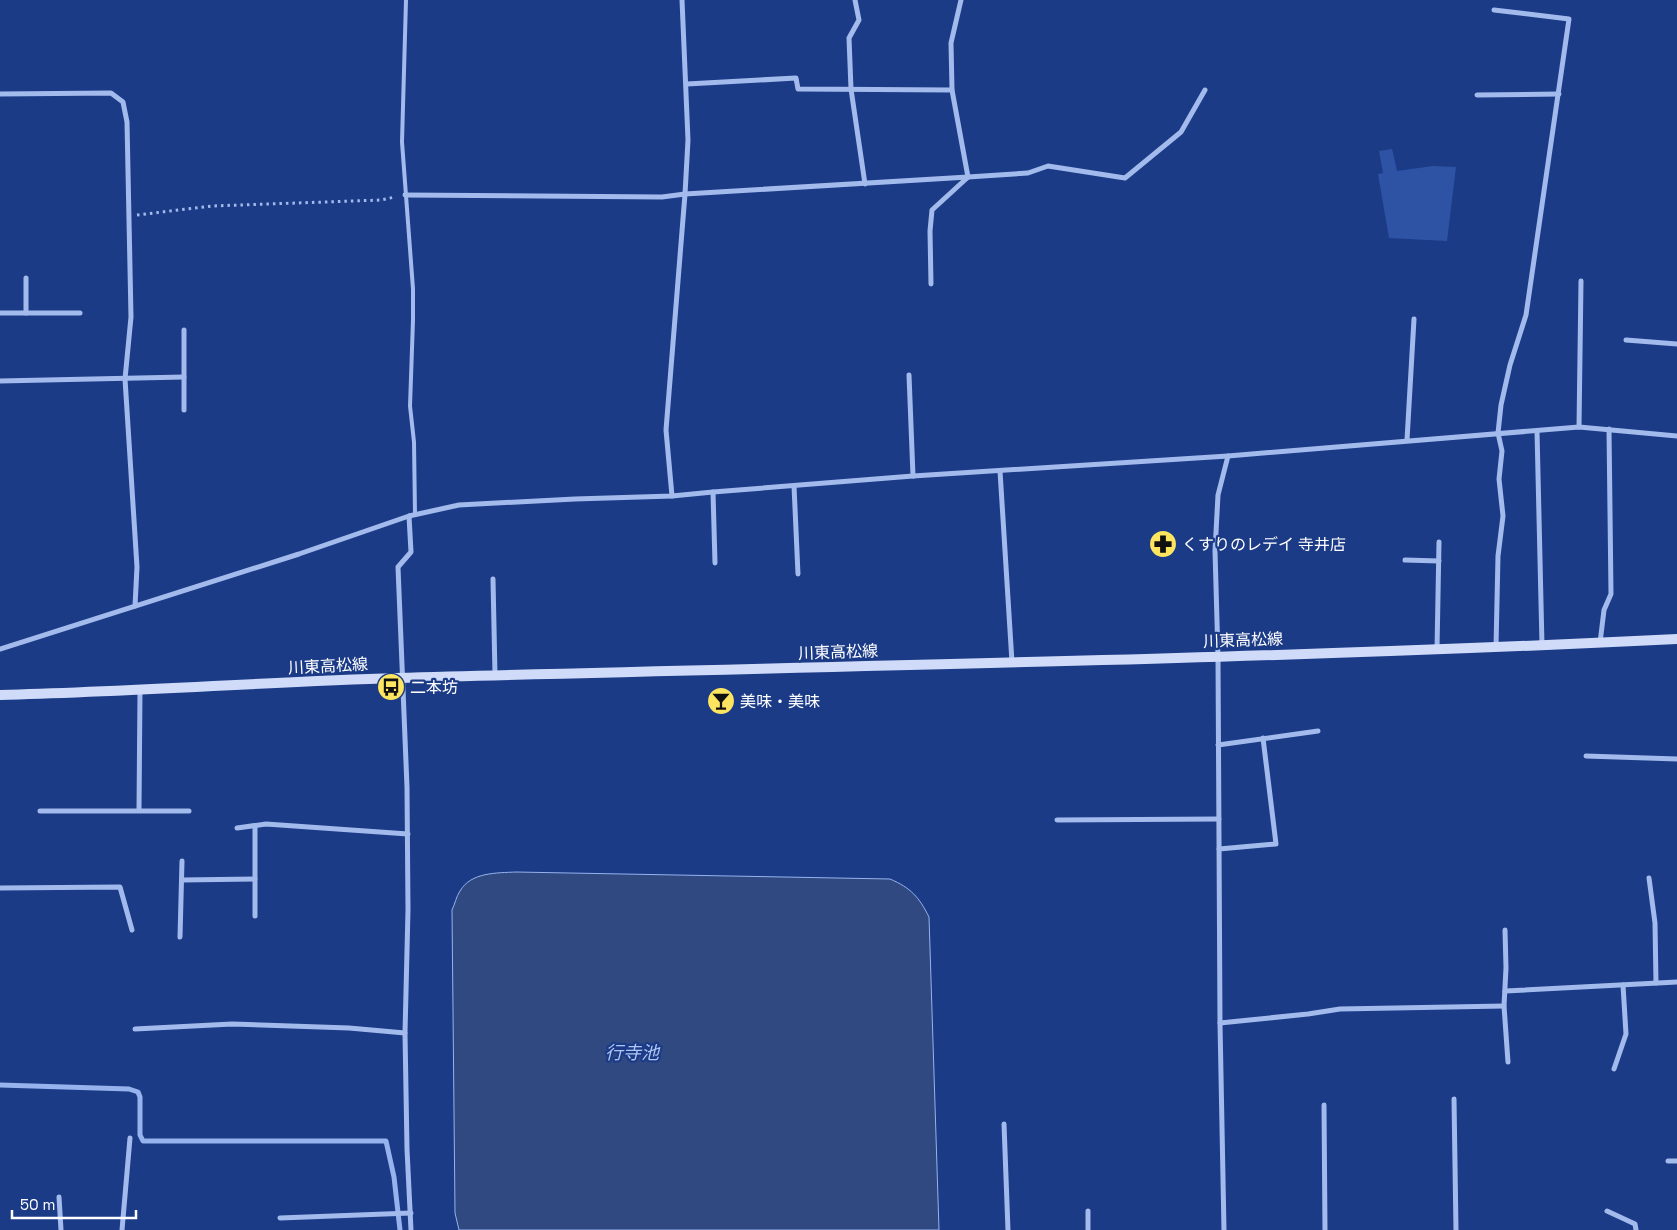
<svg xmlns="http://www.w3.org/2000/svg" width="1677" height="1230" font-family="'Space Grotesk','Noto Sans JP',sans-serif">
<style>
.green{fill:#2e53a5}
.water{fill:#314981;stroke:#96b3ee}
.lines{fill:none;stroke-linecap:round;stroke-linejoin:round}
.stream{stroke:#96b3ee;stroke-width:5}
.path{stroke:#a3baec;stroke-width:3;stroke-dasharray:2.5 4;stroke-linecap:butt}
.service{stroke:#a3baec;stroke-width:4}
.minor{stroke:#a3baec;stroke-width:5}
.secondary{stroke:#cfdbf9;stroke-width:10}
.labels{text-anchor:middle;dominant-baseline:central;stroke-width:4.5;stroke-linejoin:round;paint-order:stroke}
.poi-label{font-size:16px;fill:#fff;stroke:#1b3b87;text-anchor:start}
.street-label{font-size:16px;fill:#fff;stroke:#1b3b87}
.water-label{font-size:18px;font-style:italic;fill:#afc5f3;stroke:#1b3b87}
</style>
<rect width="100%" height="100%" fill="#1b3b87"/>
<path class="green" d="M1392,149l5,22 36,-5 23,1 -9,74 -58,-3 -11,-64 5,-1 -4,-22z"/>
<path class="water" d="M516,872l374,7c21,9 29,18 39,38l10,313h-480l-4,-17 -3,-303c3,-6 4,-13 8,-19 11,-19 37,-18 56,-19z"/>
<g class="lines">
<path class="stream" d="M0,1085l129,4 9,3 2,5v38l3,6h243l8,36 6,53"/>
<path class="path" d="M137,215l75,-9 169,-6 14,-3"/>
<path class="service" d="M406,0l-4,142 11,147v31l-3,86 4,36 1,72"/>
<g class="minor">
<path d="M855,0l4,20 -10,18 2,51 14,95"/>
<path d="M1494,10l75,9 -43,296 -16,50 -9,40 -3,28 4,18 -3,28 4,37 -5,40 -2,91"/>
<path d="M687,84l109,-6 2,11 154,1 16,87 60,-4 20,-7 77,12 56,-46 24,-42"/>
<path d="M952,90l-1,-47 10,-43"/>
<path d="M0,94l111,-1 12,9 4,20 4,195 -6,62 12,188 -2,39"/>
<path d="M1477,95l82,-1"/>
<path d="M405,195l257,2 23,-3 283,-17"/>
<path d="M26,278v35"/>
<path d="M931,284l-1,-53 2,-21 35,-32"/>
<path d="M0,313h80"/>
<path d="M1626,340l51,4"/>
<path d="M909,375l4,101"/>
<path d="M0,381l184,-4"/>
<path d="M184,410v-80"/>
<path d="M1579,427l2,-146"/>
<path d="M1537,431l5,214"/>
<path d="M1407,440l7,-121"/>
<path d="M1000,471l12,191"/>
<path d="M794,486l4,88"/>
<path d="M713,492l2,71"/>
<path d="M672,496l-6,-66 19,-236 3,-54 -6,-140"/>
<path d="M409,516l2,36 -13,15 9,220 1,123 -3,123 2,116 4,81"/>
<path d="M1405,560l34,1"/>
<path d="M493,579l2,96"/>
<path d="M1600,643l4,-33 7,-16 -2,-165"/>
<path d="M0,649l299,-95 110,-38 50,-11 116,-6 97,-3 41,-4 200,-16 315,-20 351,-29 98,9"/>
<path d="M1437,649l2,-107"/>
<path d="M1218,745l100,-14"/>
<path d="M1586,756l91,3"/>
<path d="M139,810l1,-119"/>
<path d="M40,811h149"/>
<path d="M1057,820l162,-1"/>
<path d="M237,828l29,-4 142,10"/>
<path d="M1219,849l57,-5 -13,-106"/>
<path d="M1649,878l6,45 1,60"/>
<path d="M182,880l73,-1"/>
<path d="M0,888l120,-1 12,43"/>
<path d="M255,916v-90"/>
<path d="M1505,930l1,38 -2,38 4,56"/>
<path d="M180,937l2,-76"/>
<path d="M1505,991l172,-9"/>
<path d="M1220,1023l88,-9 32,-5 164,-3"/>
<path d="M135,1029l97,-5 117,4 56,5"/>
<path d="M1614,1069l12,-35 -3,-49"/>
<path d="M1454,1099l2,131"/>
<path d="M1324,1105l1,125"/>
<path d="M1004,1124l4,106"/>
<path d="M1668,1161h9"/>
<path d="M59,1197l2,33"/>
<path d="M1607,1211l28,13 1,6"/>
<path d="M280,1218l131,-5"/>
<path d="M122,1230l8,-92"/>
<path d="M1088,1230v-19"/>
<path d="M1224,1230l-4,-207 -2,-367 -3,-105 3,-56 10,-39"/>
</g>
<path class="secondary" d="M0,695c132,-3 264,-13 396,-17 427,-12 854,-18 1281,-39"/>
</g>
<defs>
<g id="pharmacy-disc" transform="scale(1.4375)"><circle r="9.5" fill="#fde560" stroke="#1b3b87"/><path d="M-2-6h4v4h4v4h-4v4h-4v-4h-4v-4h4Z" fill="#111"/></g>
<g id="bus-disc" transform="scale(1.4375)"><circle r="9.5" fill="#fde560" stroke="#1b3b87"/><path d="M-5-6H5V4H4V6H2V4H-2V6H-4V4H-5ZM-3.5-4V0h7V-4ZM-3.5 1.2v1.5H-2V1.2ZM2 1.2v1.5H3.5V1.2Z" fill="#111"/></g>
<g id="bar-disc" transform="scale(1.4375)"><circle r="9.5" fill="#fde560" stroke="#1b3b87"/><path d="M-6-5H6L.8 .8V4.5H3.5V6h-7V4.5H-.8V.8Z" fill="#111"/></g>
</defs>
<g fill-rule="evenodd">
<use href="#pharmacy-disc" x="1163" y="544"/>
<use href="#bus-disc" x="391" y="687"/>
<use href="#bar-disc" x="721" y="701"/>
</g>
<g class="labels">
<g class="poi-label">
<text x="1182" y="544">くすりのレデイ 寺井店</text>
<text x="410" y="687">二本坊</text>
<text x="740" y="701">美味・美味</text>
</g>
<g class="street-label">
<text transform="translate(1243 640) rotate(-2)">川東高松線</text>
<text transform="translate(838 652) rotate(-2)">川東高松線</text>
<text transform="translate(328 666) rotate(-3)">川東高松線</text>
</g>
<g class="water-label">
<text x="632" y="1052">行寺池</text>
</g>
</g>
<path d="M12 1210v8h124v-8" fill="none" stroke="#ffffff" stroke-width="2.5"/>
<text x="20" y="1210" font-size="15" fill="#ffffff" stroke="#1b3b87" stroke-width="4" paint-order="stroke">50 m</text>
</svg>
